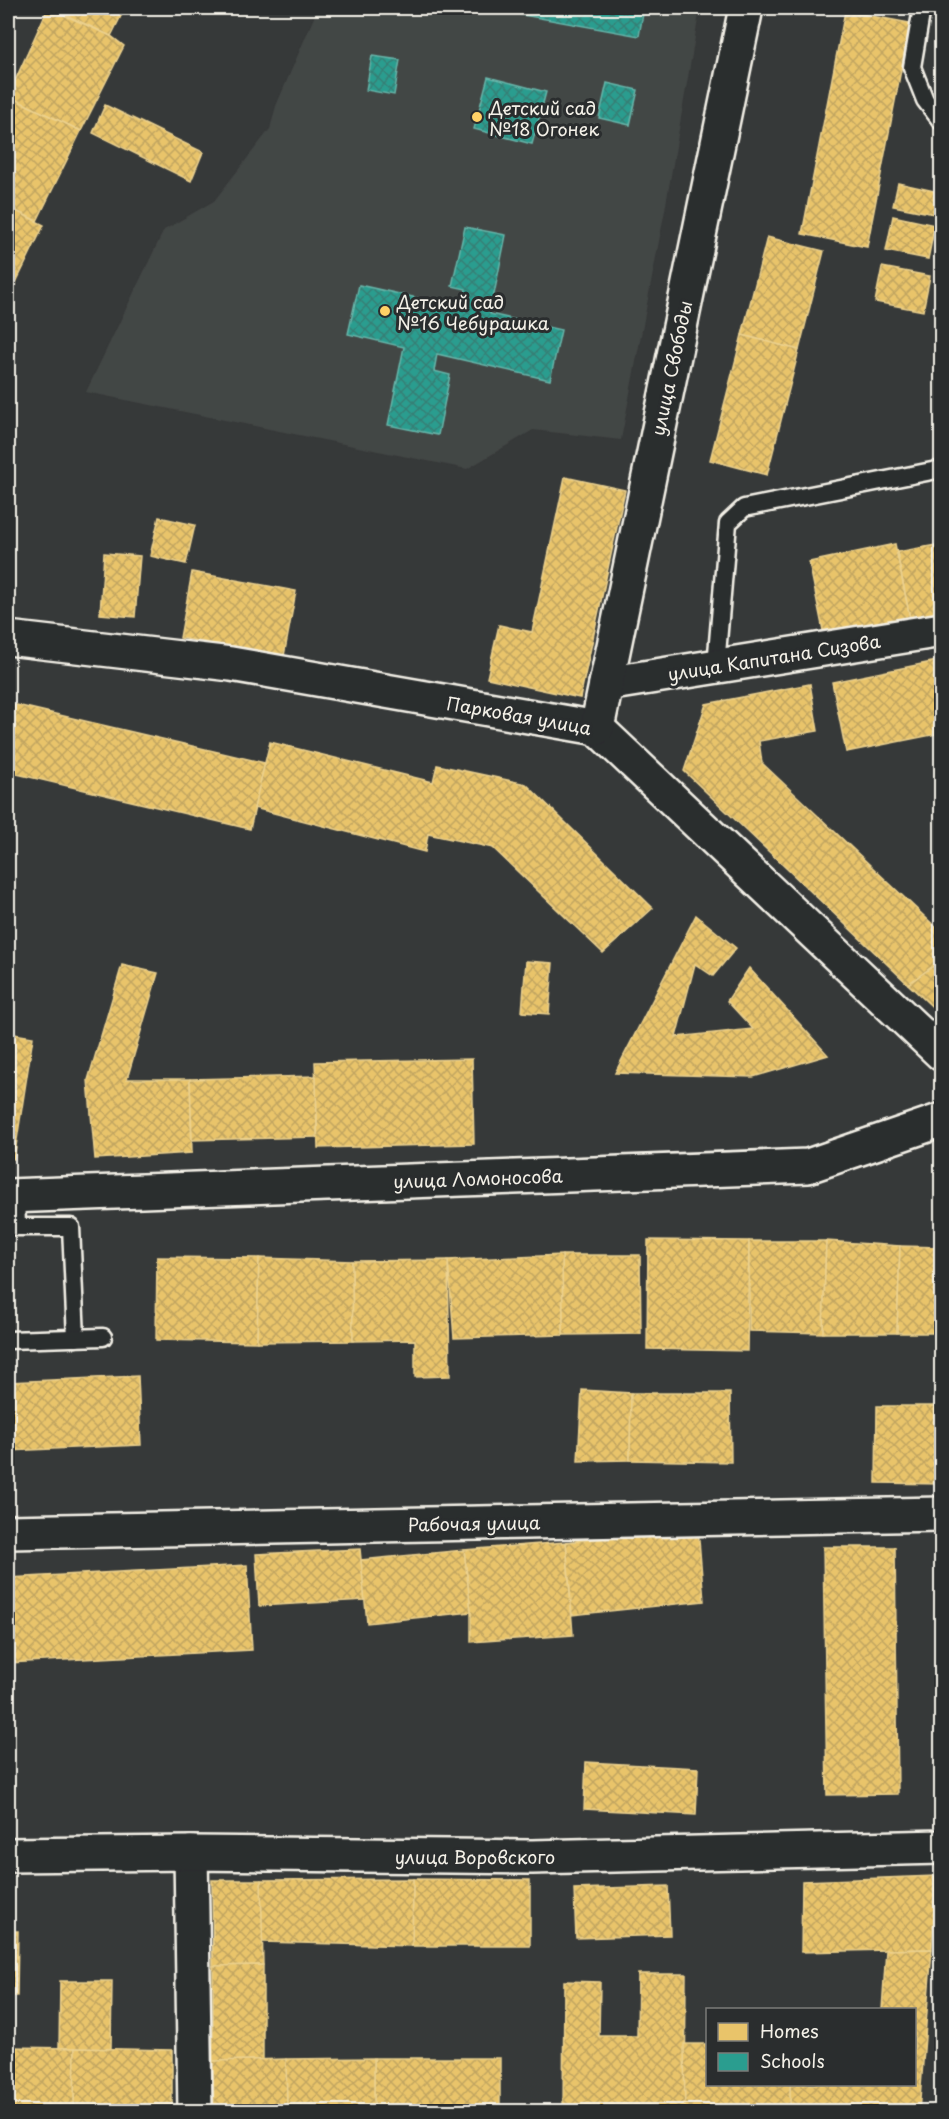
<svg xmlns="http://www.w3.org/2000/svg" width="949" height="2119" font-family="'Playpen Sans',sans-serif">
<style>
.built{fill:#434645}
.homes{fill:url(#homes-cross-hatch);stroke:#ecd290;stroke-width:1.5}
.schools{fill:url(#schools-cross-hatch);stroke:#67b6aa;stroke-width:1.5}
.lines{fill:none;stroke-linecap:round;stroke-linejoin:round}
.lane-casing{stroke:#f4f1e8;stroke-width:21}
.street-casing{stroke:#f4f1e8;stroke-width:38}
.secondary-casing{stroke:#f4f1e8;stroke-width:38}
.lane{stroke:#2a2d2e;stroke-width:16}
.street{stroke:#2a2d2e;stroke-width:33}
.secondary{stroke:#2a2d2e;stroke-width:33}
.poi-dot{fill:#ffd166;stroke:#2a2d2e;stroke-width:2}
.labels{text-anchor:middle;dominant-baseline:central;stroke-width:6;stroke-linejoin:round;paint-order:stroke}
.poi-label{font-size:18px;fill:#f4f1e8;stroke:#2a2d2e;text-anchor:start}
.street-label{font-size:18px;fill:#f4f1e8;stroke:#2a2d2e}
</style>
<defs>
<pattern id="homes-cross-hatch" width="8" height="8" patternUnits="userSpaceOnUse" patternTransform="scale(1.5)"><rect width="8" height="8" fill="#e9c46a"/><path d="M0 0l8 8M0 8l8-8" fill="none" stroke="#c1a561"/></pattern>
<pattern id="schools-cross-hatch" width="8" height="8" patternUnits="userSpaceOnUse" patternTransform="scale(1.5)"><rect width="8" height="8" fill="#2a9d8f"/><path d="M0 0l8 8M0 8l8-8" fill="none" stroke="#357f75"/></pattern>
</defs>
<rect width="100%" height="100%" fill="#363939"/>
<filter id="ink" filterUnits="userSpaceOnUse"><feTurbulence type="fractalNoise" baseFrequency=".0167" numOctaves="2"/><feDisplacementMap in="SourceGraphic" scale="12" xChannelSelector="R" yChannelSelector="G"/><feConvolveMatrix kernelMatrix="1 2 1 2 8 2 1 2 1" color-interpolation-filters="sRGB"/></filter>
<g filter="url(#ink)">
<path class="built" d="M318,8h382l-35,202 -44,230 -88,-10 -66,39 -381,-77 78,-162 50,-29 56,-72 6,-23z"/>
<g class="homes">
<path d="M48,8l63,28 13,10 -43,85 -73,-35z"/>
<path d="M51,8h74l-14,28z"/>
<path d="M845,11l65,12 -43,224 -65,-13z"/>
<path d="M8,96l73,35 -44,90 -29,-14z"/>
<path d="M105,105l98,47 -12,29 -98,-48z"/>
<path d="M898,183l41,9 -4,22 -42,-8z"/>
<path d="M8,207l36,18 -36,74z"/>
<path d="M893,216l42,9 -7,34 -42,-8z"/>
<path d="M767,237l57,14 -25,99 -57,-15z"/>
<path d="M882,267l48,9 -7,35 -48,-9z"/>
<path d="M742,335l57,15 -32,125 -57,-15z"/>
<path d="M565,477l60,13 -45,208 -93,-20 12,-53 33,7z"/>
<path d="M159,517l36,8 -9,39 -36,-8z"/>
<path d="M895,544l15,74 -86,17 -15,-73z"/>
<path d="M942,544v68l-32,6 -13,-66z"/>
<path d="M104,553l36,3 -5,61 -35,-3z"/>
<path d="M192,572l104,19 -12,65 -104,-18z"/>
<path d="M942,660v73l-96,19 -14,-70z"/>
<path d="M810,684l8,47 -59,10 3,22 180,170v27l-34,24 -224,-213 22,-67z"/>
<path d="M8,703l257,60 -15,66 -242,-57z"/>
<path d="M270,742l163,40 4,-17 89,19 127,124 -50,45 -110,-105 -65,-14 -3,18 -171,-44z"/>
<path d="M696,915l40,33 -23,28 -18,-12 -19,73 77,-8 -26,-28 22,-33 79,87 -75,22 -138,-4z"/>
<path d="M942,960v56l-34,-32z"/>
<path d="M526,961l27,2 -4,51 -27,-2z"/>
<path d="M122,965l36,8 -31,106h63l2,74 -97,6 -7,-79z"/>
<path d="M8,1033l25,4 -19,122 -6,-1z"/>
<path d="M472,1059l2,85 -156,4 -3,-86z"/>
<path d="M316,1076l1,61 -125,3 -2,-61z"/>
<path d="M648,1240l101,1 -2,110 -100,-2z"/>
<path d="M749,1241h77l-3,92 -74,-2z"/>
<path d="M826,1241l74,5 -3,87h-74z"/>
<path d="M900,1246l42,1v86h-45z"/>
<path d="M562,1255h78l1,79 -78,1z"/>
<path d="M562,1255l1,80 -109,3 -6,-78z"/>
<path d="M157,1257l102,1 -2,84 -101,-2z"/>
<path d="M259,1258l93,3 1,80 -96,1z"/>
<path d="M448,1260l2,116 -35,1v-37l-62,1 -1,-80z"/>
<path d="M138,1376l3,69 -133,6v-69z"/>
<path d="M582,1390l49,3 -1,67 -52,1z"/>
<path d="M631,1393h99l1,69 -101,-2z"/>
<path d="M877,1406h65v78l-66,-1z"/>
<path d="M698,1528l6,73 -132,14 -6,-73z"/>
<path d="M566,1542l7,93 -102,7v-30l-7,-62z"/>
<path d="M823,1547h72l3,247 -71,1z"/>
<path d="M360,1549l5,51 -106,6 -3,-52z"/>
<path d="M464,1550l7,62 -104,11 -6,-63z"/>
<path d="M247,1565l5,85 -244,13v-85z"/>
<path d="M586,1762l112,6 -2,47 -112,-6z"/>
<path d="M936,1876l-4,73 -131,3 1,-71z"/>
<path d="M413,1879l117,1v66h-118z"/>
<path d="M413,1879l-1,67 -150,-4 -1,-62z"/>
<path d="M212,1880h49l2,85 -50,1z"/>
<path d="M668,1886l2,49 -94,3 -2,-49z"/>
<path d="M8,1931h10l-1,65h-9z"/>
<path d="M932,1949l-13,163h-129v-28h124v-74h-32l4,-60z"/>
<path d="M263,1965v95l-50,1v-95z"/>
<path d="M638,1974h48l-1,138h-122l1,-131 36,1 -1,54h38z"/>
<path d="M60,1981h52l-1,68 -52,-1z"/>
<path d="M684,2044h24v40h82v28h-105z"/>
<path d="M8,2047l67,1 -1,64h-66z"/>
<path d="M75,2048l97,2v62h-98z"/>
<rect x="374" y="2058" width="126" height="54"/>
<path d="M374,2058v54h-87l-1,-53z"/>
<path d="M286,2059l1,53h-73l-1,-51z"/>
</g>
<g class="schools">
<path d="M484,8h160l-5,28z"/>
<path d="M372,56l28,4 -6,35 -28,-5z"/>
<path d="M488,77l58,15 -14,52 -58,-15z"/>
<path d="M607,83l31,7 -8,35 -31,-7z"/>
<path d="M465,227l41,8 -16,79 71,16 -11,50 -113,-26 -3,17 16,4 -12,60 -50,-10 16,-78 -56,-13 11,-49 103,23 4,-19 -14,-3z"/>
</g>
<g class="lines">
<g class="lane-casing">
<g id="lane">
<path d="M922,8l-10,59 13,33 17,22"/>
<path d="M716,666l12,-143 16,-15 198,-39"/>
<path d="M16,1195l1,32h54l5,111"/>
<path d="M8,1340l95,-3"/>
</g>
</g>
<g class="street-casing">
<g id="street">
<path d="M8,638l223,26 366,64 345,326"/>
<path d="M606,684l336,-54"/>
<path d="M597,728l149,-720"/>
<path d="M8,1532l934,-18"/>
<path d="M191,1853l4,259"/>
<path d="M8,1855l183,-2 341,4 410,-10"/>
</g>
</g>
<g class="secondary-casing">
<path id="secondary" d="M8,1196l800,-30 134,-46"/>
</g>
<use href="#lane" class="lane"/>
<use href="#street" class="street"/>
<use href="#secondary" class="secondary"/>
</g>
</g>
<g class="poi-dot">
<circle cx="477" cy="117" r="6"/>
<circle cx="385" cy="311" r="6"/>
</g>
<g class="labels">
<g class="poi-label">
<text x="489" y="107">Детский сад<tspan x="489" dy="21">№18 Огонек</tspan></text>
<text x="397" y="301">Детский сад<tspan x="397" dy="21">№16 Чебурашка</tspan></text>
</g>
<g class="street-label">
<text transform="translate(671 368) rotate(-78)">улица Свободы</text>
<text transform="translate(774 657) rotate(-9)">улица Капитана Сизова</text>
<text transform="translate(519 715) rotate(10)">Парковая улица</text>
<text transform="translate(478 1178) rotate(-2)">улица Ломоносова</text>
<text transform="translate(474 1523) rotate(-1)">Рабочая улица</text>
<text x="475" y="1856">улица Воровского</text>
</g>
</g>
<rect width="949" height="2119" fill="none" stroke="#2a2d2e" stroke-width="30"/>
<rect x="15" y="15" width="919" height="2089" fill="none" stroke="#f4f1e8" stroke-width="2" filter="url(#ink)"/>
<rect x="706" y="2008" width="210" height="78" fill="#2a2d2e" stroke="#7b7b78" stroke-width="1.5"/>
<rect x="718" y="2023" width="30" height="18" fill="#e9c46a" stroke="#7b7b78" stroke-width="1.5"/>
<text x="760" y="2038" font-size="18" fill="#f4f1e8">Homes</text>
<rect x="718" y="2053" width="30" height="18" fill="#2a9d8f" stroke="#7b7b78" stroke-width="1.5"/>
<text x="760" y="2068" font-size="18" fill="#f4f1e8">Schools</text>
</svg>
